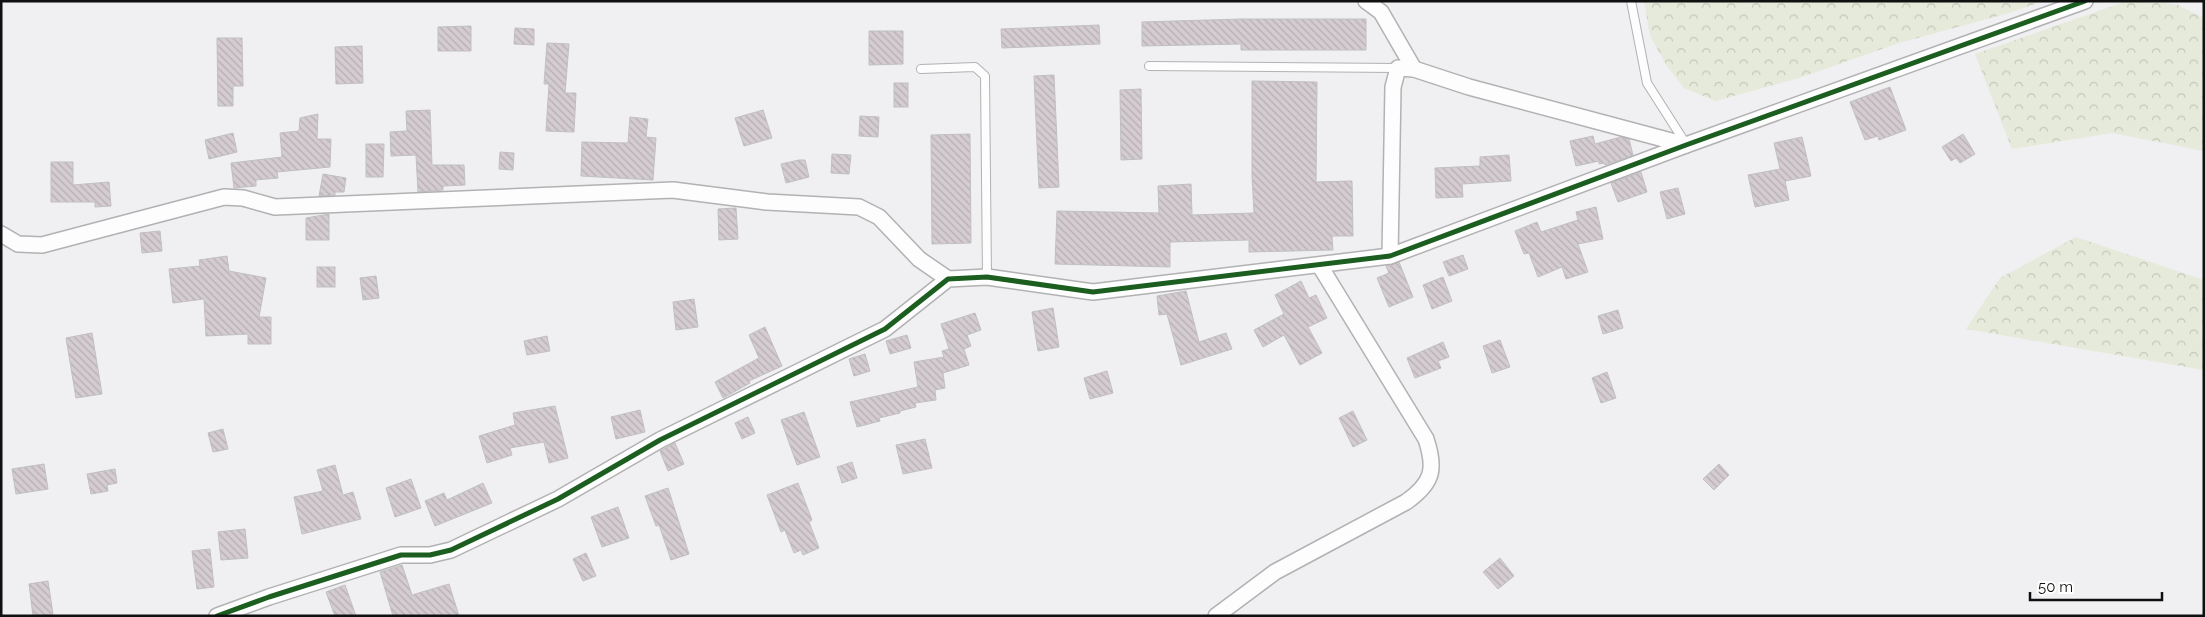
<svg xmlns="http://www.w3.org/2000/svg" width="2205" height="617" font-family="Raleway,sans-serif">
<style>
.forest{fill:url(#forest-crowns)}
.building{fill:url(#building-back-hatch);stroke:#c1c0c1}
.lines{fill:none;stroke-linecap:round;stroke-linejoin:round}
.service-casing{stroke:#b2b1b3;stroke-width:10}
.minor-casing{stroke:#b2b1b3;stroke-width:18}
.service{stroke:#fdfdfd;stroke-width:8}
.minor{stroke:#fdfdfd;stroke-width:15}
.cycleway-casing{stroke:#fff;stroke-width:8}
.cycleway{stroke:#1b5e20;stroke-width:5}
</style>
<defs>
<pattern id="forest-crowns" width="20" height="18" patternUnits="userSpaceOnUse" patternTransform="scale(1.25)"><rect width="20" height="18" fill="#e6eada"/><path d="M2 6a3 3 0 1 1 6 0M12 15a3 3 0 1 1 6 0" fill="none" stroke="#c4c8ba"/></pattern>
<pattern id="building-back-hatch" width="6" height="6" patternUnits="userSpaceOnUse" patternTransform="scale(1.25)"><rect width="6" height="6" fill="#d4ccd1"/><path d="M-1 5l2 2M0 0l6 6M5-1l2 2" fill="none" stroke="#b5aeb2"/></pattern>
</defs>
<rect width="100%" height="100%" fill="#f0eff1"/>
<g class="forest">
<path d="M1644,1h399l-34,12 -110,30 -100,35 -83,23 -32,-13 -17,-22 -17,-30z"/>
<path d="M2127,1h23l28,4 26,13v133l-92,-18 -100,16 -37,-95z"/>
<path d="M2076,237l128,43v90l-238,-41 34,-51z"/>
</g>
<g class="building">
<path d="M1241,19h125v31h-125v-6l-99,2v-24z"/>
<path d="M1099,25l1,19 -98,4 -1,-19z"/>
<path d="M471,26v25h-33v-24z"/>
<path d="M515,28l19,1v16l-20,-1z"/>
<path d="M869,31h34v33l-34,1z"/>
<path d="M217,38h25l1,48h-10v20h-15z"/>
<path d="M547,43l22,1 -4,49h11l-2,39 -28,-1 3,-47h-5z"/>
<path d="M362,46l1,37 -27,1 -1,-37z"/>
<path d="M1054,75l5,112 -20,1 -5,-112z"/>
<path d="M1252,81l65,1 -1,100 36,-1 1,55h-21l1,14 -84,2v-12l-79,2v25l-115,-3 2,-53 102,2 -1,-27 33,-2 1,31 62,-2 -2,-37z"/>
<rect x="894" y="83" width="14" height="24"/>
<path d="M1890,87l16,43 -27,10 -1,-4 -13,4 -15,-38z"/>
<path d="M1141,89l1,70 -21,1 -1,-70z"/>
<path d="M430,110l2,55h32l1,20 -22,1v4l-25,2 -2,-37 -25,1 -1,-24 17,-1 -1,-20z"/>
<path d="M763,110l9,28 -28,8 -9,-28z"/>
<path d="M318,114l-1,25h14l-1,28 -53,5 1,6 -22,2v6l-22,2 -3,-25 51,-6 -2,-24 19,-2 1,-13z"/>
<path d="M860,116l19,1 -1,20 -19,-1z"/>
<path d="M630,117l18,2 -2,18 10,1 -3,42 -72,-4 1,-34 46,1z"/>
<path d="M233,133l4,19 -28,7 -4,-19z"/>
<path d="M970,134l1,109 -39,1 -1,-109z"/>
<path d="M1963,134l12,20 -15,9 -4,-5 -5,3 -9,-14z"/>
<path d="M1593,136l2,8 26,-7 8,2 4,16 -28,10 -1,-2 -5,1v-3l-23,5 -6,-25z"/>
<path d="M1802,137l9,39 -26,5 4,19 -34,7 -7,-32 32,-6 -6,-26z"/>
<path d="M366,144h18l-1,33h-17z"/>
<path d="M500,152l14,1 -1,17 -14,-1z"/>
<path d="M832,154l19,1 -2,19 -18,-1z"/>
<path d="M1509,155l2,26 -49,3 1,13 -27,1 -1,-30 45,-2v-9z"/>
<path d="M799,160h6l4,17 -23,6 -5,-19z"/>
<path d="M51,162h22v23l36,-3 2,24 -16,1v-5h-44z"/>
<path d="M1641,172l6,20 -29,10 -7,-19z"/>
<path d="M323,174l23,4 -2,14h-9v3l-16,1z"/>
<path d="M1678,188l7,26 -18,5 -7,-27z"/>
<path d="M1596,207l7,32 -25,5 10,28 -22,7 -4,-12 -24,10 -9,-24 -5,1 -9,-23 22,-9 4,10 37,-12 -2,-8z"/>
<path d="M736,208l2,31 -19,1 -1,-31z"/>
<path d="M329,214v26h-23v-22z"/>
<path d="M160,231l2,20 -20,2 -2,-20z"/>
<path d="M1463,255l5,14 -19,7 -6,-14z"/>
<path d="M227,256l2,15 37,7 -7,39h12v27h-23v-10l-42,2 -2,-37 -31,4 -4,-34 31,-3 -1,-6z"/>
<path d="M1399,262l14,35 -24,10 -12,-29 12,-5 -3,-7z"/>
<rect x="317" y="267" width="18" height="20"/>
<path d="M376,276l3,22 -16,2 -3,-22z"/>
<path d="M1443,277l9,24 -20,8 -9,-24z"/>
<path d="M1301,281l8,17 7,-3 11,23 -19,9 14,26 -22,12 -16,-30 -21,12 -9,-17 30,-16 -9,-19z"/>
<path d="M1186,291l13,51 27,-9 6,16 -51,16 -14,-51 -8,1 -2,-19z"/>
<path d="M694,299l4,28 -22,3 -3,-28z"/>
<path d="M1053,308l6,39 -21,4 -6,-39z"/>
<path d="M1618,310l5,18 -20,6 -5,-18z"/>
<path d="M975,313l6,17 -14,5 4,11 -7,3 5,16 -26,8 2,15 -10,2 1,10 -21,3 1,4 -16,4v2l-21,5 1,3 -23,6 -7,-25 68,-15 -4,-25 30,-5 -2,-6 7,-2 -8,-25z"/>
<path d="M765,327l17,39 -33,15 1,2 -27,15 -8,-16 44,-24 -10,-23z"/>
<path d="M92,333l10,61 -26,4 -10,-60z"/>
<path d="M907,335l4,13 -21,6 -4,-13z"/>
<path d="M547,336l3,15 -23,4 -3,-14z"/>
<path d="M1500,340l10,27 -18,6 -9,-27z"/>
<path d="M1443,342l6,15 -11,4 3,7 -26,10 -8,-20z"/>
<path d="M865,354l5,17 -16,5 -5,-17z"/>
<path d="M1107,371l6,22 -23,6 -6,-21z"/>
<path d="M1607,372l9,26 -15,5 -9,-25z"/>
<path d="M555,406l13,52 -19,5 -5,-21 -34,6 2,7 -25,8 -8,-27 36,-11 -2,-12z"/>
<path d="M640,410l5,22 -29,7 -5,-22z"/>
<path d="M1353,411l14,29 -14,7 -14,-29z"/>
<path d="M804,412l16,45 -23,8 -16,-45z"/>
<path d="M748,417l7,16 -13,6 -7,-16z"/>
<path d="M223,429l5,20 -15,3 -5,-19z"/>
<path d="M925,439l7,29 -29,6 -7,-29z"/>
<path d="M675,443l9,21 -16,7 -8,-20z"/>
<path d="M852,462l5,16 -15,5 -5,-16z"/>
<path d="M44,464l4,25 -32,5 -4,-25z"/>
<path d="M1719,464l10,11 -15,15 -11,-11z"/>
<path d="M335,465l8,30 10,-3 8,27 -59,15 -8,-37 29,-6 -6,-21z"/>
<path d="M115,469l2,14 -10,2 1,6 -17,3 -4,-20z"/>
<path d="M411,479l10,29 -26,9 -9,-29z"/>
<path d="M483,483l9,20 -57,23 -10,-25 19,-8 3,7z"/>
<path d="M798,483l14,37 -3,2 10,26 -16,7 -2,-5 -7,3 -9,-23 -4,2 -14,-37z"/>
<path d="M668,488l21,66 -18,6 -12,-35 -3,1 -11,-30z"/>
<path d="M618,507l11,31 -27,9 -11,-30z"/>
<path d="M245,529l3,29 -27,2 -3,-28z"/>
<path d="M210,549l4,38 -17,2 -5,-38z"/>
<path d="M586,553l10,23 -13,5 -10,-22z"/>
<path d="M1500,558l14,18 -16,13 -15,-17z"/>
<path d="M402,565l10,30 37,-11 10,32h-66l-13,-44z"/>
<path d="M48,581l5,33 -20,2 -4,-32z"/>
<path d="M345,585l11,31h-21l-9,-24z"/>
</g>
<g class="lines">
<g class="service-casing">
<g id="service">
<path d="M1631,1l16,82 39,61"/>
<path d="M1149,66l249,2"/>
<path d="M921,69l54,-2 10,9 2,201"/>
</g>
</g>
<g class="minor-casing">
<g id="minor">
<path d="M1366,1l15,11 33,57 55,18 217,58"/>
<path d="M1,234l17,10 24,1 182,-48 19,1 32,9 398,-17 94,12 92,5 20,10 40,42 29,20"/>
<path d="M1390,256l3,-169 5,-19 16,1"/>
<path d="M217,616l52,-19 132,-42h29l21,-5 107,-51 102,-59 225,-111 63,-50 39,-2 106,15 297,-36 296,-111 399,-144"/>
<path d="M1216,616l59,-44 131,-70c27,-19 30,-33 20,-63l-106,-173"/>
</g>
</g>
<use href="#service" class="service"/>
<use href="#minor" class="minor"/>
<g class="cycleway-casing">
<path id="cycleway" d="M217,616l52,-19 132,-42h29l21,-5 107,-51 102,-59 225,-111 63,-50 39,-2 106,15 297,-36 296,-111 399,-144"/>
</g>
<use href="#cycleway" class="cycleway"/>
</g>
<rect width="2205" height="617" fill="none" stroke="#111011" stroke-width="5"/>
<path d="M2030 592v8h132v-8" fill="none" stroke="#111011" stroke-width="2.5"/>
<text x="2038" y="592" font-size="15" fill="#111011" stroke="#ffffff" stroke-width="4" paint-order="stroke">50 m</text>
</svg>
